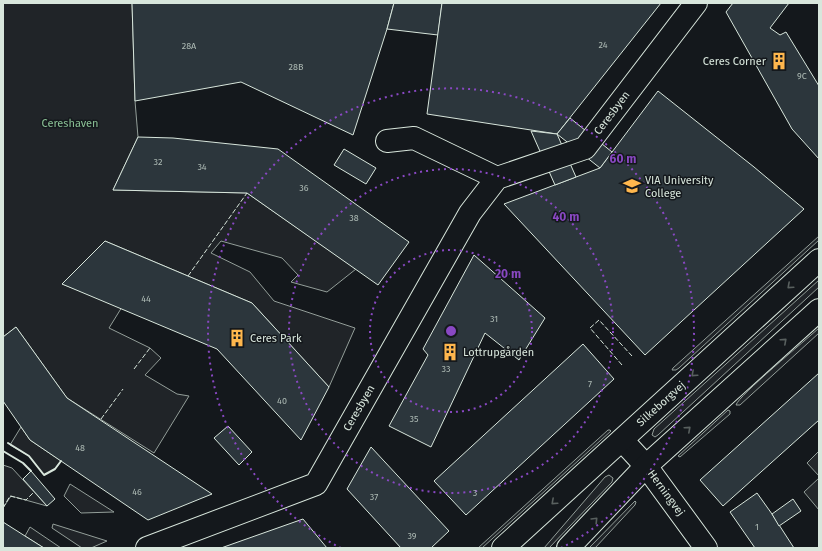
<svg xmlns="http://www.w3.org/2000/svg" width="822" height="551" font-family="'Fira Sans',sans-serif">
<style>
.green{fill:#202428;stroke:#939e99}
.parking{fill:#24282b;stroke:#939e99}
.building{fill:#2c363c;stroke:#d8e6dc}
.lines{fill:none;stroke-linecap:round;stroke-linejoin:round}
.minor-casing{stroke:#d8e6dc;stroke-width:24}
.tertiary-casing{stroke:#d8e6dc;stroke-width:24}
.minor{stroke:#14181c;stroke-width:22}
.tertiary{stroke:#14181c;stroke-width:22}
.fence{stroke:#d8e6dc;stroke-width:1;stroke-dasharray:5 2;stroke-linecap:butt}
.wall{stroke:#d8e6dc;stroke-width:2}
.oneway{stroke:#59605f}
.ring{fill:none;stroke:#8948c3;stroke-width:2;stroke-dasharray:2 4}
.labels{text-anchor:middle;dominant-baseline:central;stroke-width:3;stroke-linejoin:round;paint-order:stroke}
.number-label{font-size:9px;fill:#adbab4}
.poi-label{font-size:11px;fill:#d8e6dc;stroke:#14181c;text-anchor:start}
.street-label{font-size:11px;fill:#d8e6dc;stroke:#14181c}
.park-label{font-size:11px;fill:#8ac095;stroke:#14181c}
.centre{fill:#8948c3;stroke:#14181c;stroke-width:2}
.ring-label{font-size:12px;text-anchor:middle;font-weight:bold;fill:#8948c3;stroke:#14181c;stroke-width:3;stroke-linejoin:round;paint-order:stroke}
</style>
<rect width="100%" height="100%" fill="#14181c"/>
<g class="green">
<path d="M3,3h129l3,98 3,36 -25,53 134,3 109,76 -29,23 -36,-10 7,-7 -16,-17 -61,-17 -10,12 39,19 24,29 81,27 -26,59 -77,-84 -147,-62 -43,43 60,23 -13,21 41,20 11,10 -16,17 32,19 12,2 -35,57 -87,-55 -51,-71 -13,10z"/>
<path d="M819,236v4l-140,128 -3,2h-4l1,-2z"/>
<path d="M819,280v7l-161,148 -3,2 -3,-2 2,-6z"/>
<path d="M819,328v5l-79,72h-4c2,-9 71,-66 83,-77z"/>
<path d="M728,410l2,1v3l-50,43 -2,-1z"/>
<path d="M21,427l9,13 31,21 -6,8 -11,6 -15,-19 -19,-11z"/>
<path d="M608,430h2l1,1 -129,117h-4z"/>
<path d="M3,465l9,3 35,38 -36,-10 -8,12z"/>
<path d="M609,475l4,3 -1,4 -63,66h-5l61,-71z"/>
<path d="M70,484l44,28 -33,1 -17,-17z"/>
<path d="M635,501l1,1 -1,3 -40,43h-6z"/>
<path d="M53,524l54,17 -16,7h-9l-30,-20z"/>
<path d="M30,527l31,21h-17l-19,-12z"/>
</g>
<g class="parking">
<path d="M819,451v25l-12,-13z"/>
<path d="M819,478v32l-15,-18z"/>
</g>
<g class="building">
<path d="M132,3h262l-7,26 -34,106 -112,-53 -106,19z"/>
<path d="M394,3h48l-4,32 -51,-6z"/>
<path d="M442,3h219l-104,131 -130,-20z"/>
<path d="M733,3h56l-19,25 10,7 6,-3 33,54v73l-27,-30 -66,-117z"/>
<path d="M658,91l96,76 50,42 -159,146 -141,-151 96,-36z"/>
<path d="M570,118l42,34 -12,16 -43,-34z"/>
<path d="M531,131l26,3 19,43 -21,8z"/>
<path d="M138,137l35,1 105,11 131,93 -31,43 -131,-92 -134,-3z"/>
<path d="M344,149l32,19 -10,16 -32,-19z"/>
<path d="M105,241l147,62 77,84 -28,53 -84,-91 -155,-65z"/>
<path d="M474,255l71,63 -26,42 -34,-27 -54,114 -42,-21 39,-71 -5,-6z"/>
<path d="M16,327l51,71 145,96 -64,26 -118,-80 -27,-39v-64z"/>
<path d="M583,344l31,35 -148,136 -32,-34z"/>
<path d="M819,373v47l-96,86 -23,-26z"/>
<path d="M228,426l24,26 -13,13 -25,-27z"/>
<path d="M371,447l78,84 -18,17h-30l-54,-59z"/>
<path d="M31,471l24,28 -8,7 -24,-27z"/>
<path d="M757,493l15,21 22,34h-39l-25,-36z"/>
<path d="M793,499l8,12 -22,15 -7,-12z"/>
<path d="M303,519l24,29h-106z"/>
<path d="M3,522l22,14 19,12h-41z"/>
</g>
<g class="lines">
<g class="minor-casing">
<g id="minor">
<path d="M387,141l27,-3 83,40"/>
<path d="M622,440l24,26 60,82"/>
<path d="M147,548l169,-64 154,-271 27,-35 88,-30 111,-145"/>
</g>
</g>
<g class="tertiary-casing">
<g id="tertiary">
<path d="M503,548l316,-288"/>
<path d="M568,548l78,-82 173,-156"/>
</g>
</g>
<use href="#minor" class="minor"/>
<use href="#tertiary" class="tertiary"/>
<g class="fence">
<path d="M188,276l59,-83"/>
<path d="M622,365l-32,-37 9,-8 33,36"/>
<path d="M134,369l16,-21"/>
<path d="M101,419l22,-30"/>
<path d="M3,508l7,-12 16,4 8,-8"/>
</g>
<g class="wall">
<path d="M8,443l21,13 15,19 11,-6 6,-8"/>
<path d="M3,451l20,12 8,8"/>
</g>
</g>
<defs><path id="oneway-chevron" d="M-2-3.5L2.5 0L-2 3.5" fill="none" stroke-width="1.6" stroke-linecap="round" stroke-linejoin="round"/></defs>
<g class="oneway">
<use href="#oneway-chevron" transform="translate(790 286) rotate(138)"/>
<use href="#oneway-chevron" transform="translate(784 341) rotate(-42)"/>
<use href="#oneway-chevron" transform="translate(694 374) rotate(138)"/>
<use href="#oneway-chevron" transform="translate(688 429) rotate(-42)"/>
<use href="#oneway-chevron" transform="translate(554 502) rotate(138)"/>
<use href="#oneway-chevron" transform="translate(595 520) rotate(-46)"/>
</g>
<g class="ring">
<circle cx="451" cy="331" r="81"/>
<circle cx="451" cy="331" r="162"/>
<path d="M341 548A243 243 0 1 1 561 548"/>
</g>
<defs>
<g id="building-bare" transform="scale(1.38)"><path d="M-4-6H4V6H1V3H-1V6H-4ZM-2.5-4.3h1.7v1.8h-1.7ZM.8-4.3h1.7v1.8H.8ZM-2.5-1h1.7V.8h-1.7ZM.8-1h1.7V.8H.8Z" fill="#ffb74d" stroke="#14181c" stroke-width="2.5" paint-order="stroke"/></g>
<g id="university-bare" transform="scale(1.38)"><path d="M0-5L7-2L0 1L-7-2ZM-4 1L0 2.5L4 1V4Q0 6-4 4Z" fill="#ffb74d" stroke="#14181c" stroke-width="2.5" paint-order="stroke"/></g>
</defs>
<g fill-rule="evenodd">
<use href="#building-bare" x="779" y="61"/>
<use href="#university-bare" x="632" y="186"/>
<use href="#building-bare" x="237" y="338"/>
<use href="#building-bare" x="450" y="352"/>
</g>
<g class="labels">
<g class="number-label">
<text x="603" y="45">24</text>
<text x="189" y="46">28A</text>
<text x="296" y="67">28B</text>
<text x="802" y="76">9C</text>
<text x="158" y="162">32</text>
<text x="202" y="167">34</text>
<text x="304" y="188">36</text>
<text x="354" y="218">38</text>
<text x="146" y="299">44</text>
<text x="494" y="319">31</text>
<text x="446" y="369">33</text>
<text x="590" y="384">7</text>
<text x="282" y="401">40</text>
<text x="414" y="419">35</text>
<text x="80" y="448">48</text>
<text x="137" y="492">46</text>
<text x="475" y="493">3</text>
<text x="374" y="497">37</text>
<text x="757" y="527">1</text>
<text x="412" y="536">39</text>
</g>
<g class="poi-label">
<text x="766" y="61" text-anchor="end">Ceres Corner</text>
<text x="645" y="180">VIA University<tspan x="645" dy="13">College</tspan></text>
<text x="250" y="338">Ceres Park</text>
<text x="463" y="352">Lottrupgården</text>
</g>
<g class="street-label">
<text transform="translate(612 113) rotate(-53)">Ceresbyen</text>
<text transform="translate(661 404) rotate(-42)">Silkeborgvej</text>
<text transform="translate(359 408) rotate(-60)">Ceresbyen</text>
<text transform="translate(666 493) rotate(54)">Herningvej</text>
</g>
<g class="park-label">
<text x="70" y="123">Cereshaven</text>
</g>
</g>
<circle cx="451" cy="331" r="6" class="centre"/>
<g class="ring-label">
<text x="623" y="163">60 m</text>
<text x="566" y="221">40 m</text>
<text x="508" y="278">20 m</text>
</g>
<rect width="822" height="551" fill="none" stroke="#d8e6dc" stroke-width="8"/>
</svg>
